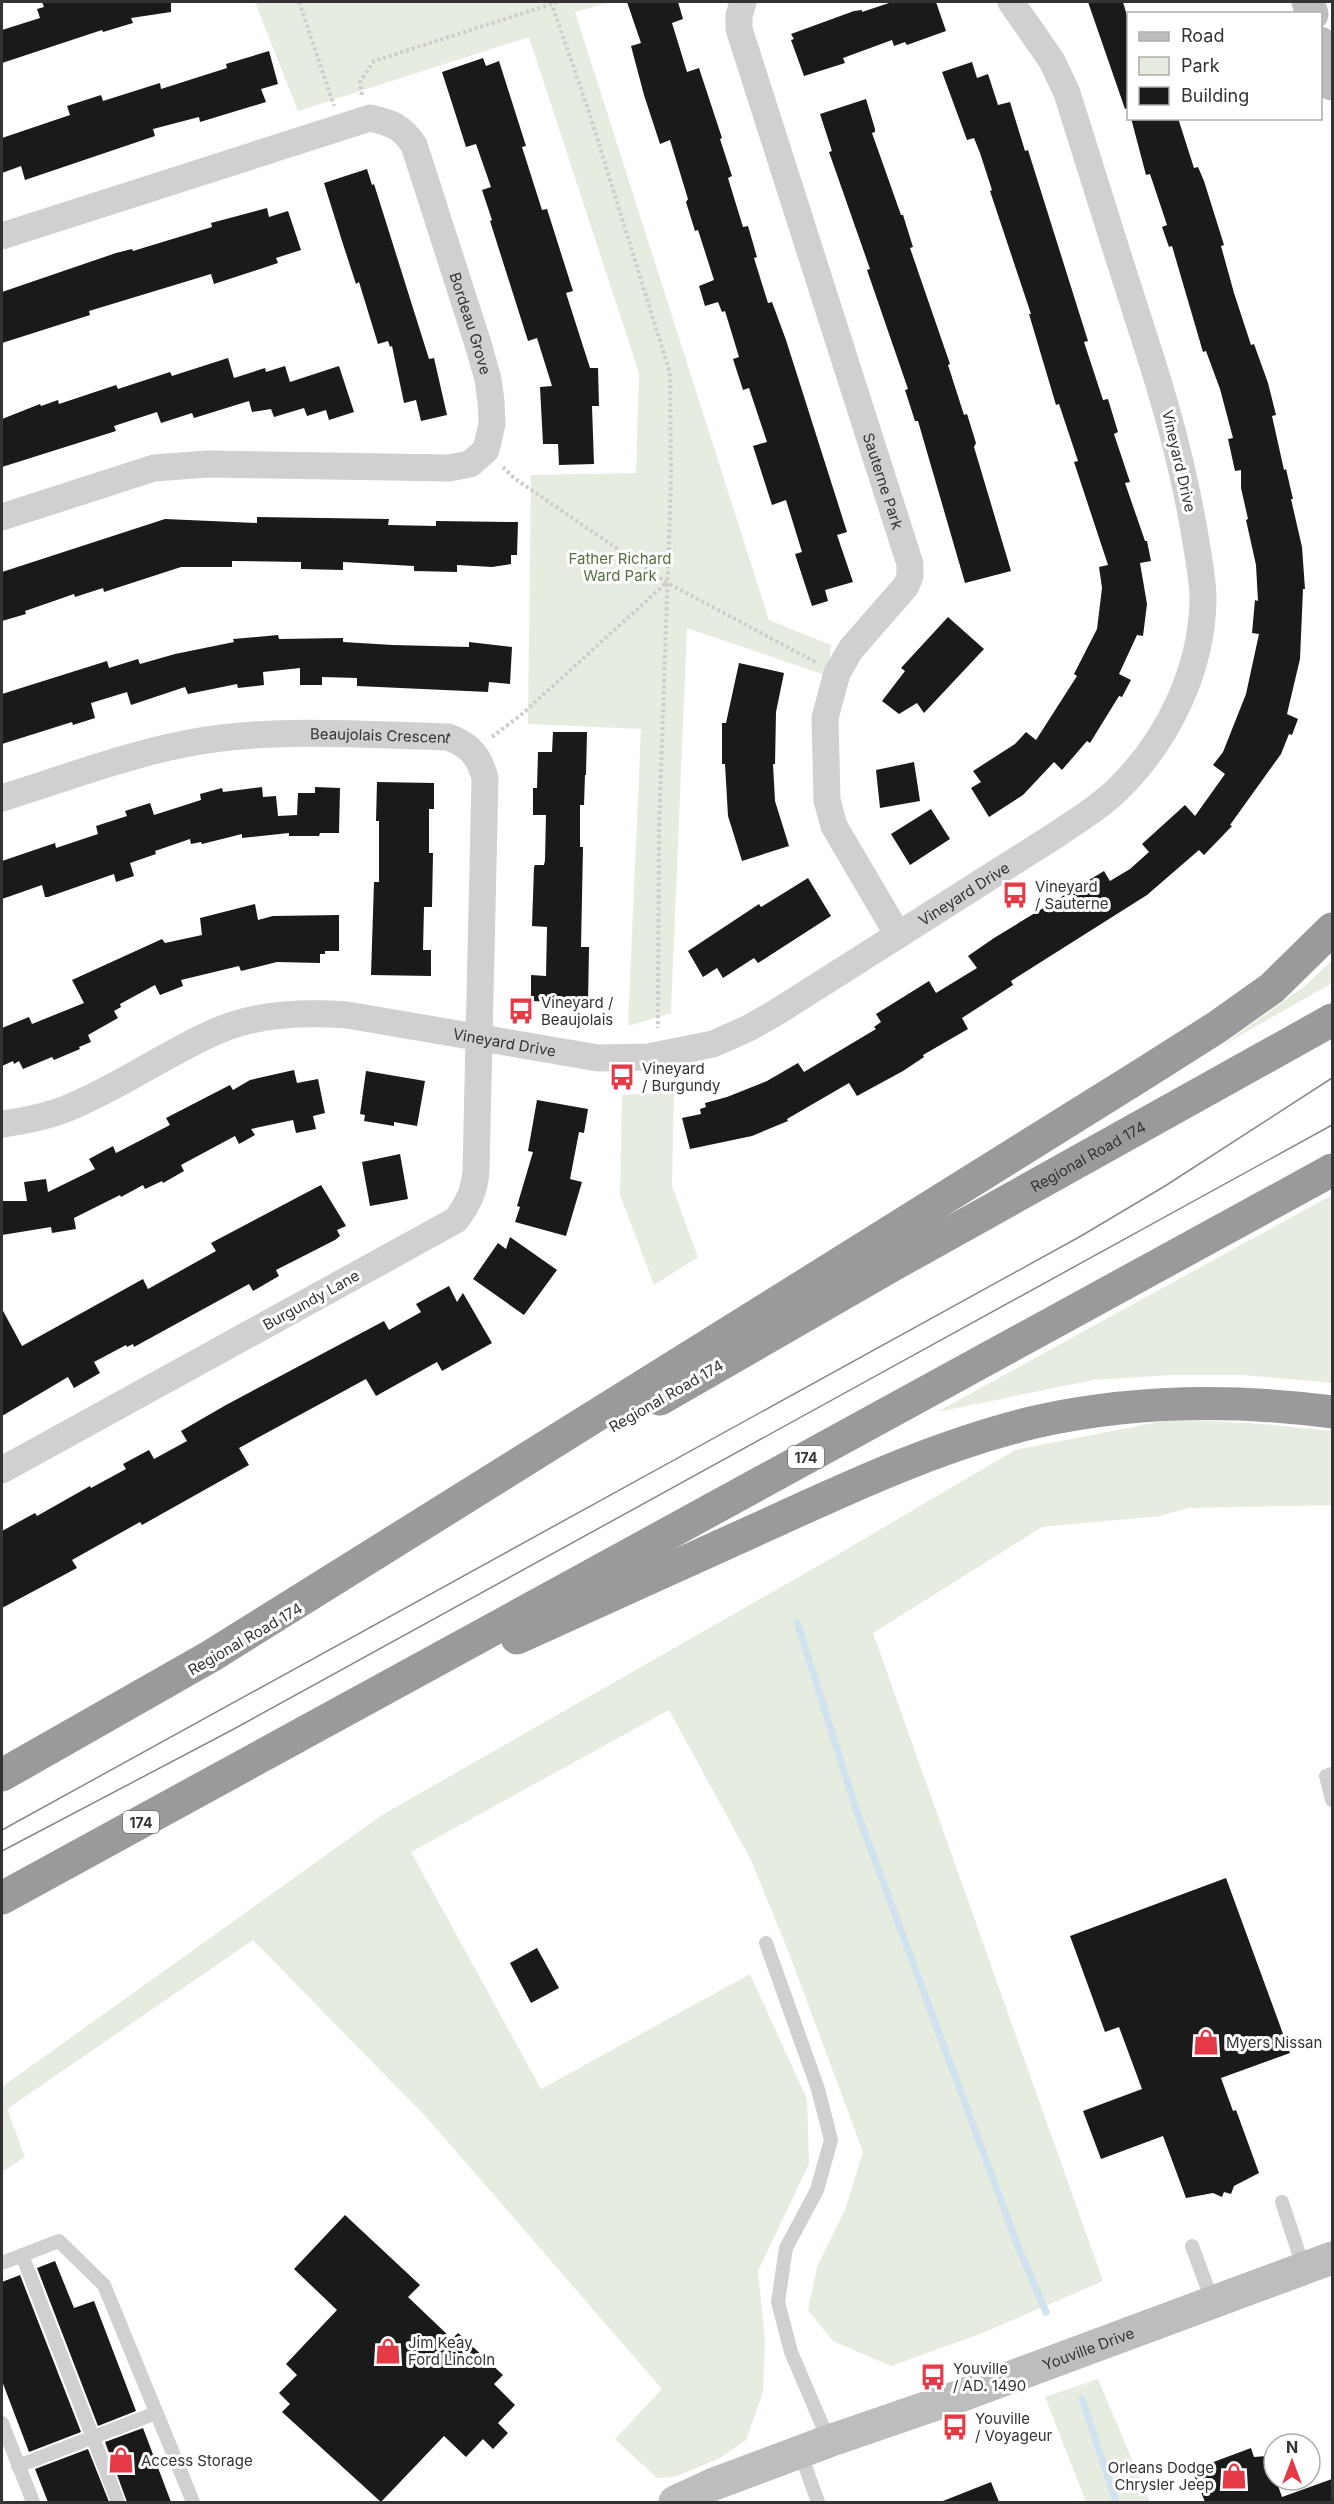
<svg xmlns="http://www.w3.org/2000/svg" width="1334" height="2504" font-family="Inter,sans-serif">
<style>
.green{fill:#e6ecdf}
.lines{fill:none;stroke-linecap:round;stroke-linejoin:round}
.stream{stroke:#cfe2ee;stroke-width:7}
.building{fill:#1a1a1a}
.path{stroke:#cdcdcd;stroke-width:4;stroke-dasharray:3 3;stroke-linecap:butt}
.lane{stroke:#d0d0d0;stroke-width:14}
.street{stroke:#d0d0d0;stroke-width:27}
.secondary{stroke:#bdbdbd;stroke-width:33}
.highway{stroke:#9a9a9a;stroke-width:33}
.tram{stroke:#888;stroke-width:1.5}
.labels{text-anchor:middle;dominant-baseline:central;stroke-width:6;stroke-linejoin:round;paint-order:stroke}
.shield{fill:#fff;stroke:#707070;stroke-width:1.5}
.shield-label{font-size:14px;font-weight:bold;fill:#333}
.street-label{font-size:15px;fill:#333;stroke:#fff}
.park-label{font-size:15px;fill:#56703f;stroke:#fff}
.poi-label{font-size:15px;fill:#333;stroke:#fff;text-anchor:start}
</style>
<rect width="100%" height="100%" fill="#fff"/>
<g class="green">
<path d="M255,2h356l-36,10 194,608 62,25 -3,31 -141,-48 -16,385 -43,13 13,-297 -113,-5 3,-249 105,-2 3,-100 -110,-336 -231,74z"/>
<path d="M1332,960v23l-112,64 86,-62z"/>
<path d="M674,1091l-2,95 26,71 -44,28 -34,-90 2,-100z"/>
<path d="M1332,1195v188l-88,-8h-74l-77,5 -156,32z"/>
<path d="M1174,1419l89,5 69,7v74l-144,3 -28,8 -118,11 -169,106 230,648 -123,53 -89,32 -58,-25 -25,-31 9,-43 28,-57 18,-58 -74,-199 -38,-93 -82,-150 -258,142 130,237 209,-115 57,125 2,65 -51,107 7,71 -2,50 -17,48 -26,18 -45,19 -18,1 -42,-39 47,-50 -234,-270 -175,-179 -246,169 18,48 -23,15v-85l380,-272 443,-253 190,-112z"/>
<path d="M1098,2379l52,123h-64l-41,-105z"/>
</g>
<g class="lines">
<g class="stream">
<path d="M797,1622l59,187 163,440 27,63"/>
<path d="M1082,2399l34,103"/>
</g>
</g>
<g class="building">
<path d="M42,2h129v10l-40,6 2,5 -30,9 -1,-2 -100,33v-33l38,-12 -3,-9 7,-2z"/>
<path d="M627,2h51l5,17 -11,4 15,49 12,-4 23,70 -2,1 12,37 -4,2 15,49 5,-1 9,31 -3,1 14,45 4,-1 14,38 61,192 -10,3 16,47 -28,8 3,11 -16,5 -17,-52 7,-2 -16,-52 -14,5 -19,-59 14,-4 -18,-54 -6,2 -10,-31 6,-2 -14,-46 -3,1 -4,-10 -13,4 -6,-20 15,-6 -16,-50 -3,1 -9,-29 2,-3 -18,-59 -10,4 -16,-49 -13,-49 10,-3z"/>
<path d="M892,2h44l10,29 -39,14 -2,-3 -11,4 -2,-6 -49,18 2,5 -41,13 -13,-36 3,-1 -3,-5 63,-23 8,-1v2z"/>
<path d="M1088,2h35l5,17v89l-3,1z"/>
<path d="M269,51l9,33 -17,5 5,13 -66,20 -1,-5 -46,12 2,7 -130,44 -4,-14 -19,7v-35l68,-23 -3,-9 34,-11 2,6 57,-18 1,6 66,-21 -1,-4z"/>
<path d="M483,58l3,8 13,-5 27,85 -4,1 20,63 5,-1 26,82 -7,2 24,75h8l1,38h-7l2,58 -35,1 -1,-21h-15l-3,-57 12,-1 -15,-48 -9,3 -38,-120 2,-1 -10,-30 9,-3 -15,-43 -10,3 -24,-75z"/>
<path d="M972,62l5,16 11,-4 10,31 12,-3 15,49 3,-1 60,191 -4,1 19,58 5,-1 10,33 -4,2 16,48 -5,1 20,58h2l4,20 -11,2 7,41 -4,32 -6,-1 -18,39 12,6 -9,17 -3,-1 -29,47 -3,-2 -25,29 -8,-8 -31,33 -34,22 -18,-29 10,-6 -8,-11 42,-27 11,-12 10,8 41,-64 -3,-2 23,-45 5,-41 -3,-21 9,-2 -34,-103 4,-1 -19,-57 -3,1 -27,-91h2l-41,-123 2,-1 -12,-37 -6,-15 -7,2 -25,-68z"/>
<path d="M866,99l9,30v3l-3,1 29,82h2l10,32 -3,1 40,116 -2,1 16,50 3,-1 9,29 -2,4 37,124 -46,12 -47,-162h-3l-10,-31 3,-1 -41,-119 3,-1 -41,-117 3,-1 -12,-37z"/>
<path d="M1131,118h47l16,50 4,-1 6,14 20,64 -3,1 13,47 17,52 3,-1 14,39 8,32 -4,1 12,54 2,-1 7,30h-2l11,48 3,42h-2l-3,70 -13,55 11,5 -6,16 -3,-1 -8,20 -51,71 2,1 -28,29 -5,-5 -52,45 -136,86 2,4 -51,33 6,11 -45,26 1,2 -21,14 -46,25 -8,-13 -62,36 1,2 -36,15 -62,13 -8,-31 19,-4 -1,-5 6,-2 -1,-4 22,-6 40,-16 31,-18 6,9 72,-43 -2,-2 7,-5 -5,-8 53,-33 7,12 41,-25 -9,-12 26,-18 110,-67 6,10 20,-12 19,-17 -7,-8 43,-39 10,11 30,-42 -12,-9 10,-13 23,-58 13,-60 -7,-1 3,-33 3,1 -2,-36 -10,-45 2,-1 -7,-31v-18l-6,1 -7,-32 5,-1 -13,-49 -14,-38 -3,1 -31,-106 -3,1 -7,-20 5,-2 -17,-51 -4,1z"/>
<path d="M367,169l5,16 2,-1 55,175 5,-1 13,57 -26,6 -5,-21 -12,3 -12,-57 -2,1 -2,-6 -10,3 -19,-62 -3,2 -14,-43 -18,-58z"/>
<path d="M267,208l2,9 19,-6 13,39 -25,8 2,5 -64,21 -3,-10 -122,37 1,4 -88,28v-51l114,-39 16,-4 1,2 79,-24 -1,-4z"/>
<path d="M228,358l6,20 31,-10 1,4 19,-6 5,16 49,-16 15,46 -25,8 -3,-10 -19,6 -3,-8 -30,9 -3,-8 -19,3 -3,-11 -55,17 -2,-5 -31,10 -4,-11 -43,14 2,5 -114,36v-48l38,-15 1,2 17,-6 1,4 57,-19 2,4 52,-17 2,4z"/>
<path d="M257,517l132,2 -1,6 48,1v-5l82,1 -1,33h-6v9l-19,3 -35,-2v7l-43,-1v-5l-71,-4v8l-42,-1v-7l-69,-1v6h-51l-77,25 -1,-4 -28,9 -1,-3 -49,17 1,3 -24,7v-49l163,-53 92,4z"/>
<path d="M948,617l36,32 -60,64 -7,-10 -18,11 -17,-13 23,-30 -4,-3z"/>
<path d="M278,635l1,4 64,-1v4l50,3 76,2v-5l43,5 -2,37 -21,-2 -1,10 -131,-6v-8l-35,-1v8h-22v-17l-37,4 1,13 -26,3 -1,-4 -49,10 -3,-7 -54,18 -4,-13 -36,11 4,15 -22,7 -1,-3 -70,22v-50l105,-33 2,7 29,-9 2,5 35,-10 59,-12 -1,-3z"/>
<path d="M739,663l45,10 -8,39 -1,52h-2l2,37 14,45 -47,15 -14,-45 -3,-52h-3v-41h4z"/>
<path d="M553,732h34l-1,43h-1l-1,30h-4v42h3l-2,100h8l-1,56 -57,-2v-26l15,1 1,-49 -15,-1 2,-59 1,-2h9l1,-5 1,-45h-13v-27h4l1,-36h14z"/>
<path d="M914,762l6,39 -40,7 -4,-38z"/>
<path d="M377,782l57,1v26h-5v44h4l-1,54h-8l-1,43h8v26l-60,-1 3,-93h5v-61h-3z"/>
<path d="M262,787l1,10 13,-1 2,20 19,-1 1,-22h17v-6l25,1 -1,45h-19l-1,3h-30v-3l-47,5v-4l-40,10 -1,-2 -10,2 -1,-5 -35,12 1,3 -26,9 4,13 -18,6 -2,-8 -66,23h-3l-3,-12 -40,14v-38l53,-18 1,5 42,-14 -2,-8 31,-10 -2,-5 25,-8 4,12 47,-15 -1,-6 22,-6 1,4z"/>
<path d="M931,809l19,30 -40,26 -19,-31z"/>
<path d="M808,878l23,38 -73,47 -4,-5 -31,20 -6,-10 -14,9 -15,-26 71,-47 2,3z"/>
<path d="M255,904l3,16 15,-4 66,-1v36h-14v3h-5v9l-43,-1 -36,9 -2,-5 -58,14 2,6 -23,9 -5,-10 -35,19 1,3 -7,4 4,7 -30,17 3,7 -12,5 1,2 -26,11 -2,-3 -29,12 -4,-8 -5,3 -1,-3 -11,5v-38l27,-11 3,7 52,-21 -12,-23 90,-41 3,4 37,-8 -2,-17z"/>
<path d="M294,1070l3,13 21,-4 7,34 -12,3 3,13 -20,4 -3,-13 -42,9 4,6 -16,9 -4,-8 -54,29 3,6 -21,12 -1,-2 -17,8 -2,-4 -22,12 -1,-2 -46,23 2,11 -24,4 -1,-6 -49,8v-34h25l-3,-19 22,-3 2,13 47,-23 -6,-10 24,-13 3,7 54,-28 -4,-7 64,-33 3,5 17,-10z"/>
<path d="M366,1071l59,10 -8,45 -23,-4v4l-30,-5 1,-6 -5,-1z"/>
<path d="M537,1100l51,9 -4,24 -5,-1 -9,47 12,3 -16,54 -51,-14 5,-15 -3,-1 16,-54 -5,-1z"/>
<path d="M400,1154l8,45 -38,7 -8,-44z"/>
<path d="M321,1185l25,41 -9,4 3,6 -5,4 -59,30 3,6 -26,15 -4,-7 -115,63 -1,-3 -6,3 -1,-2 -32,17 6,11 -26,15 -6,-11 -66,39v-107l20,37 121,-67 5,10 68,-38 -5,-8z"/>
<path d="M510,1237l47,33 -33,45 -51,-36 25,-36 8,6z"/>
<path d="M449,1286l8,16 6,-9 29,50 -50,28 -5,-9 -61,34 -10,-17 -127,69 10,17 -107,60 -2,-3 -68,38 5,8 -75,40v-77l33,-18 2,3 53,-30 1,2 35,-19 -3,-5 26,-14 5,9 33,-18 -6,-10 45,-26 158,-84 5,9 32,-18 -5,-8z"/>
<path d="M1226,1878l64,175 -69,25 12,33 3,-1 23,63 -25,13 -3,8 -7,-2 -2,5 -9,-4 -27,5 -23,-62 -62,23 -18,-48 59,-22 -23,-62 -14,5 -35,-96z"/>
<path d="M537,1948l22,40 -28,15 -21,-40z"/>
<path d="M345,2215l75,70 -12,12 44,42 6,-6 45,42 -9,9 21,21 -17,18 10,10 -15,16 -10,-10 -17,18 -22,-21 -63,66 -99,-90 8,-8 -11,-11 18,-18 -11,-11 51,-54 -43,-41z"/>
<path d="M55,2261l19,47 20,-7 42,110 -38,15 -61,-158z"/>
<path d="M20,2275l61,157 -52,20 -27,-71v-99z"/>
<path d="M143,2428l28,74h-44l-22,-60z"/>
<path d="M1251,2448l3,9 13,-1 7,24h2l6,17 50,-18v23h-127l-13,-32z"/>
<path d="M88,2449l21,53h-61l-13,-33z"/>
<path d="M991,2482l8,20h-56v-1z"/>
</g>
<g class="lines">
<g class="path">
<path d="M299,2l35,104"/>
<path d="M551,2l38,110 81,261 1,108 -12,348 -1,199"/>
<path d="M362,95l-2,-13 14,-21 184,-59"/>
<path d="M503,467l11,11 152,104 151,81"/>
<path d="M492,737l30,-23 144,-131"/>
</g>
<g class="lane">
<path d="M1332,1774l-6,2 6,24"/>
<path d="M766,1943l52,146 13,51 -14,50 -31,58 -8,54 13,50 38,89"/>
<path d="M1282,2202l22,67"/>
<path d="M1192,2246l21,57"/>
<path d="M22,2255l96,247"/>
<path d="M2,2263l57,-22 45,44 89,217"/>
<path d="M2,2423l31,79"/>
<path d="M800,2452l18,50"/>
<path d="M18,2466l138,-53"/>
</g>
<g class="street">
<path id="s1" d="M743,2l-4,14v13l171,535v12l-4,10 -55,63 -14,24 -12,45 2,82 7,26 64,109"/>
<path id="s2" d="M2,236l368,-118c22,5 31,8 44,27l64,199 10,35 3,22 1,23 -6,26 -16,14 -21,4 -241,-4 -54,4 -152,49"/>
<path id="s3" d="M2,798c61,-19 124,-43 187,-55 85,-16 173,-8 259,-6 22,8 31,19 37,41l-9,392c-1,20 -8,34 -20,50l-454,250"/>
<path id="s4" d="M2,1124c22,-3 44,-7 66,-16 52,-21 98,-55 149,-77 40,-18 88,-19 130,-16l251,43 50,-1 65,-13 36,-16 28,-16 279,-177c22,-15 44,-28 62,-46 50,-49 84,-119 85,-190 0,-21 -5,-42 -8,-63 -11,-66 -28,-129 -49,-193 -27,-83 -53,-167 -79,-250l-15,-32 -41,-59"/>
</g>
<g class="secondary">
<path d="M1308,2l4,12"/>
<path d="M1320,43l12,41"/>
<path id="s5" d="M675,2502l39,-18 115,-43 131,-45 372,-138"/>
</g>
<g class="highway">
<path id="s6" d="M660,1399l238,-137 434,-242"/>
<path d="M517,1638c85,-38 170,-77 256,-116 85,-39 170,-78 262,-100 98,-22 198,-23 297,-10"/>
<path d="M2,1775l209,-119 932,-582 74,-47 55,-39 60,-59"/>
<path d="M2,1898l1330,-728"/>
</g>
<g class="tram">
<path d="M2,1830l1079,-594 84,-50 167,-108"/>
<path d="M2,1851l230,-121 1100,-605"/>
</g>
</g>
<defs>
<g id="bus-bare" transform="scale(2.07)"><path d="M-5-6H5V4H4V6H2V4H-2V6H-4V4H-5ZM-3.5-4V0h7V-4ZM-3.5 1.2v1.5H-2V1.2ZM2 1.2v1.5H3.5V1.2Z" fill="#e63946" stroke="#fff" stroke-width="2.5" paint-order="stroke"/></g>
<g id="shop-bare" transform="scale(2.07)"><path d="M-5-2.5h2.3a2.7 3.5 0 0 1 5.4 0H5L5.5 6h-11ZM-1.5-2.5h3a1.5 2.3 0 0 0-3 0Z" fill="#e63946" stroke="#fff" stroke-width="2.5" paint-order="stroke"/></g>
</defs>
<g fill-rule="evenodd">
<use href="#bus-bare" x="1015" y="895"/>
<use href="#bus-bare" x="521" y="1011"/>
<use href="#bus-bare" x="622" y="1077"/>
<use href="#shop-bare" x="1206" y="2042"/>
<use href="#shop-bare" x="388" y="2351"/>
<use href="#bus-bare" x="933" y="2377"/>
<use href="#bus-bare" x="955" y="2427"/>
<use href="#shop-bare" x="121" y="2460"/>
<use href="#shop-bare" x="1234" y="2476"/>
</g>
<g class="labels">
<g class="shield">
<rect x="788" y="1446" width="36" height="22" rx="4.5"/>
<rect x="123" y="1811" width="36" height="22" rx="4.5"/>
</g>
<g class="shield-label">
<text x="806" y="1457">174</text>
<text x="141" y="1822">174</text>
</g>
<g class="street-label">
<text stroke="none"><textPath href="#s2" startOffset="627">Bordeau Grove</textPath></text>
<text transform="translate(1179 461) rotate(77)">Vineyard Drive</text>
<text stroke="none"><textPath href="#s1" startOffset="502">Sauterne Park</textPath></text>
<text stroke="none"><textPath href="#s3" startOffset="387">Beaujolais Crescent</textPath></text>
<text stroke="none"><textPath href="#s4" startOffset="1032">Vineyard Drive</textPath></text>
<text stroke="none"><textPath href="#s4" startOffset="528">Vineyard Drive</textPath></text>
<text stroke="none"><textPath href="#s6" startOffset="492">Regional Road 174</textPath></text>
<text transform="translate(311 1300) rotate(-29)">Burgundy Lane</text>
<text transform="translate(666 1396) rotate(-30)">Regional Road 174</text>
<text transform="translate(245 1639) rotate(-30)">Regional Road 174</text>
<text stroke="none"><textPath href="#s5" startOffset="441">Youville Drive</textPath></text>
</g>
<g class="park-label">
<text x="620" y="558">Father Richard<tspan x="620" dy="17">Ward Park</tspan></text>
</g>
<g class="poi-label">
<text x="1035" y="886">Vineyard<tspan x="1035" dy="17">/ Sauterne</tspan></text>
<text x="541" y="1002">Vineyard /<tspan x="541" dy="17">Beaujolais</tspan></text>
<text x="642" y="1068">Vineyard<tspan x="642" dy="17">/ Burgundy</tspan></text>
<text x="1226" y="2042">Myers Nissan</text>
<text x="408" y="2342">Jim Keay<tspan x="408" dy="17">Ford Lincoln</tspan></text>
<text x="953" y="2368">Youville<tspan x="953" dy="17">/ AD. 1490</tspan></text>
<text x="975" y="2418">Youville<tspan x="975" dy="17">/ Voyageur</tspan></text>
<text x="141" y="2460">Access Storage</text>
<text x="1214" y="2467" text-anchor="end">Orleans Dodge<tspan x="1214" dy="17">Chrysler Jeep</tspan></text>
</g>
</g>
<rect width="1334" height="2504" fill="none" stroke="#333333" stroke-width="6"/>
<rect x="1127" y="12" width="195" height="108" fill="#ffffff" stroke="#adadad" stroke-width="1.5"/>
<rect x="1139" y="32" width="30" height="9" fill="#bdbdbd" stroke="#adadad" stroke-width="1.5"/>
<text x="1181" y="42" font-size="18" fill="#333333">Road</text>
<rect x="1139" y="57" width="30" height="18" fill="#e6ecdf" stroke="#adadad" stroke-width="1.5"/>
<text x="1181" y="72" font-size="18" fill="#333333">Park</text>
<rect x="1139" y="87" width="30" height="18" fill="#1a1a1a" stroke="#adadad" stroke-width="1.5"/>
<text x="1181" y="102" font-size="18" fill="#333333">Building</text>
<g transform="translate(1292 2462)"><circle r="28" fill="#ffffff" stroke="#adadad" stroke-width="1.5"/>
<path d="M0-4.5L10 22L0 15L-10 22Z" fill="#e63946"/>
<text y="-9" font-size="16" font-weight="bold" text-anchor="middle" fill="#333333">N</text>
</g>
</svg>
